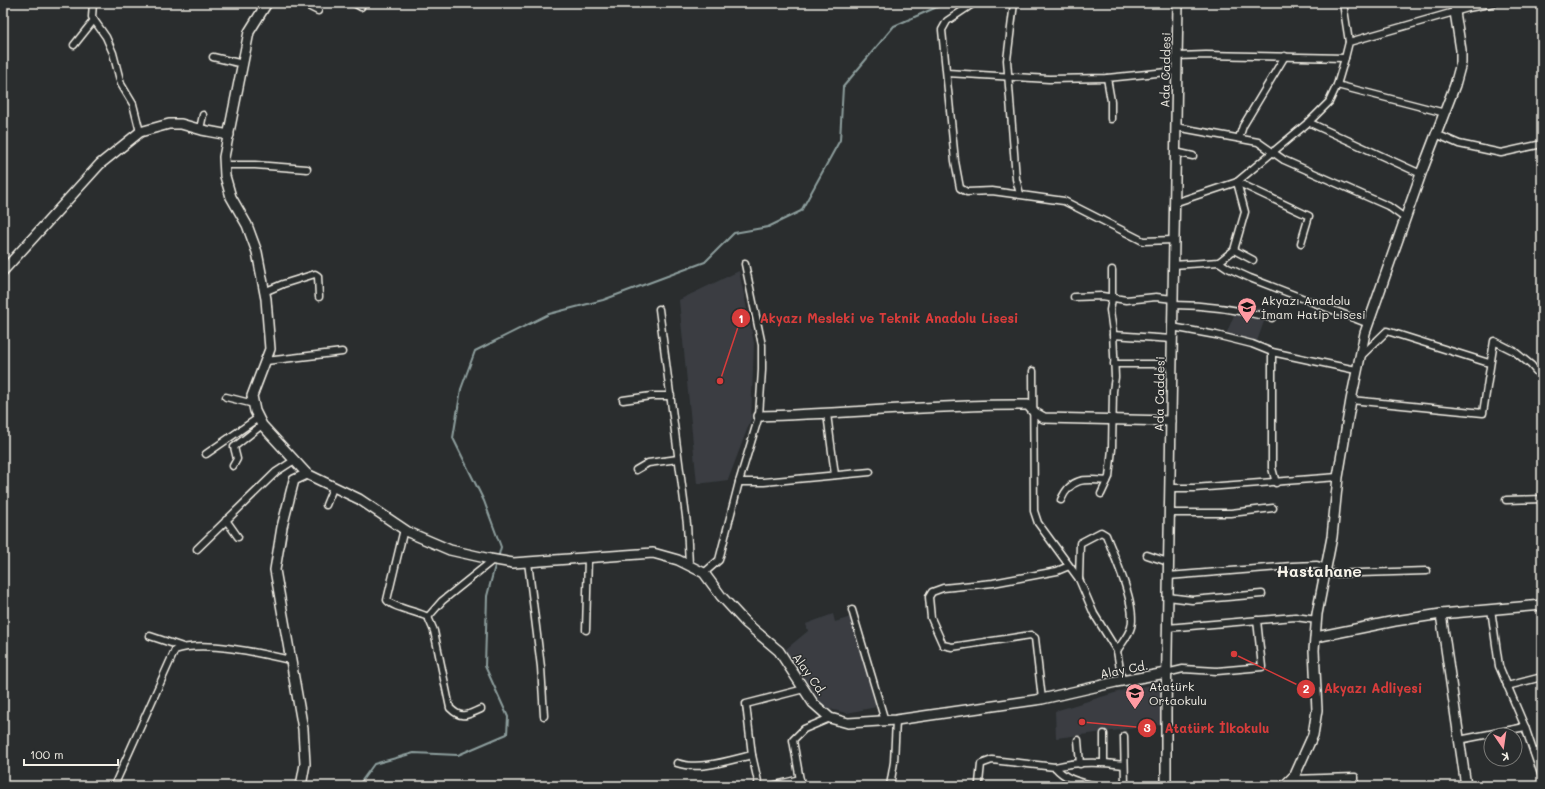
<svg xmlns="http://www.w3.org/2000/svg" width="1545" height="789" font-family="Mali,sans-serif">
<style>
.built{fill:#3a3e43}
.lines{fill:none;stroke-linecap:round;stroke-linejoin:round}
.stream{stroke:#8d9e9d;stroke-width:2}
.street-casing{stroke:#f4f1e8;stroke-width:9}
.secondary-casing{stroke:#f4f1e8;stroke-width:12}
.street{stroke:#2a2d2e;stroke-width:6}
.secondary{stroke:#2a2d2e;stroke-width:9}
.labels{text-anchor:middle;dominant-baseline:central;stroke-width:3;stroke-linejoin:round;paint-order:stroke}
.street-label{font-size:12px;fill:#f4f1e8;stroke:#2a2d2e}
.poi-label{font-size:12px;fill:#f4f1e8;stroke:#2a2d2e;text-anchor:start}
.district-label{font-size:16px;font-weight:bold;fill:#f4f1e8;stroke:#2a2d2e}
.leader{fill:none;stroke:#d93c3b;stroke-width:1.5}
.callout-dot{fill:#d93c3b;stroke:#2a2d2e;stroke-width:1.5}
.mark-label{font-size:12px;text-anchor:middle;font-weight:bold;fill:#fff}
.callout-label{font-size:13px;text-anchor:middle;font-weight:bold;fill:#d93c3b;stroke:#2a2d2e;stroke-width:3;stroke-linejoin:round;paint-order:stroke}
</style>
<rect width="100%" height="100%" fill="#2a2d2e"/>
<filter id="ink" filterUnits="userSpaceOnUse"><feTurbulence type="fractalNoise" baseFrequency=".025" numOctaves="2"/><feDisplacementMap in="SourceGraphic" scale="8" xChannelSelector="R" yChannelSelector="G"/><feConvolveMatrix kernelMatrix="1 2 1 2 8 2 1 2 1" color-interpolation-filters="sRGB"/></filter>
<g filter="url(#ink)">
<g class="built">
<path d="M739,271l15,72 -3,76 -23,61 -31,4 -18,-184z"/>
<path d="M1239,303l29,7 -12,34 -31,-7z"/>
<path d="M833,614l2,8 16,-5 25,90 -29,6 -22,-5 -40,-58 23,-19 -2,-7z"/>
<path d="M1156,685l5,1 2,5 -2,34 -105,13 -1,-27 76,-23z"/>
</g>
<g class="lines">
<g class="stream">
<path d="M498,558l3,-11 -17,-46 -31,-63 8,-49 14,-38 74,-37 54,-14 102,-38 29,-29 34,-6 33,-16 39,-71 3,-53 51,-61 52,-23"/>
<path d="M358,786l16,-22 40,-11 44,2 49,-21 1,-17 -23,-51 2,-70 9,-34"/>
</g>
<g class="street-casing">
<g id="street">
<path d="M93,3l-1,14 14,20 7,16 8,31 12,20 7,28"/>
<path d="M302,3l16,8"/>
<path d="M354,3l7,4"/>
<path d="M974,3l-27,18 -5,9 13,131 5,27 7,4 25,-1 72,10 79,40 31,-1"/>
<path d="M1014,3l-7,57 9,119 4,15"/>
<path d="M1343,3l6,39"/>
<path d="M1453,3l2,9"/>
<path d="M74,45l20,-25"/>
<path d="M1177,56l29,-1 139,3 4,-16 119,-34 26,-5"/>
<path d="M213,57l30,7"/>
<path d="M947,73l102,6 58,-1 70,-7"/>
<path d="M1107,78l4,23v18"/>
<path d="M1337,85l108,28"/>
<path d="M1308,122l113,52"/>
<path d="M1176,127l82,15 26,18 104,46 18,13"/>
<path d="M200,129l3,-14"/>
<path d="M1436,134l23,10 42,9 41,-9"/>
<path d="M1239,138l4,-12 42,-70"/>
<path d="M1175,152l18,4"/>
<path d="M225,165h30l52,4"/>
<path d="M1237,182l72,34 -8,27"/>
<path d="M1174,203l63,-21 73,-61 19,-19 8,-17 8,-27"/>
<path d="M1234,250l19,10"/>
<path d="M1219,262l9,6 22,10 119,46"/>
<path d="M1173,265l46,-3 15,-12 11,-38 -8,-30"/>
<path d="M264,292l19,-8 32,-10 3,2 1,21"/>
<path d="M1074,297l28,-1 24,4 30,-3 17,2"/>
<path d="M1173,305c36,0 64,4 99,13"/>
<path d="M659,309l28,215 2,41"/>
<path d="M1172,327l44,8 36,9 20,8 84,18"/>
<path d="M1113,335l59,4"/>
<path d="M1272,352v116l4,15"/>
<path d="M1360,357l27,-26 102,32"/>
<path d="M266,361l76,-9"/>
<path d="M1114,364h58"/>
<path d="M1033,371l1,140 4,12 41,56 15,35 23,37 5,30"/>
<path d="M226,397l28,7"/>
<path d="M623,400l28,-4h20"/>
<path d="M1351,400l132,13 11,-72 20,10 17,14 11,13"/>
<path d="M827,414l8,61"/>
<path d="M206,454l52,-36"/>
<path d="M233,466l4,-7 -3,-12 28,-22"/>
<path d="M636,470l12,-7 30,-4"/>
<path d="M739,482h25l106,-10"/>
<path d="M1170,488h24l144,-11"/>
<path d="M1101,494l8,-17 3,-28 1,-58 2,-14 -2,-45 -3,-22 2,-11v-29"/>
<path d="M1061,500c10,-23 24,-21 46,-19"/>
<path d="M1506,500l36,-1"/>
<path d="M326,505l7,-17"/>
<path d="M1169,513h62l42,-5"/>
<path d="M226,520l12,17"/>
<path d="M404,529l-17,71c4,7 31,12 41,17l6,14 16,77c12,12 17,7 31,1"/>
<path d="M197,549l79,-77 17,-11"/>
<path d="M1147,555l21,7"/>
<path d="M528,562l13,105 3,49"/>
<path d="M704,573l15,-13 20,-78 20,-66 3,-46v-25l-17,-81"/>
<path d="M1326,574l101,-3"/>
<path d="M1168,576l124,-10 25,-1 10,3"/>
<path d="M1079,579l1,-36 21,-11 5,3c8,21 31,70 25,92 -2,8 -10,17 -14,24"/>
<path d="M1168,597l24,3 70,-6"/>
<path d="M1491,609l8,57 26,61 17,50"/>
<path d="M852,610l33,111"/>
<path d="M428,617l14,-16 51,-41"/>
<path d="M1167,628l128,-11 22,3"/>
<path d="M586,630l2,-73"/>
<path d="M150,636l33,11"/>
<path d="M1166,673l17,-4 34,2 45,-4 -5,-47"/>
<path d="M1507,686l35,-9"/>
<path d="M1042,699l-7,-61 -4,-3 -79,12 -9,-2 -12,-27 -2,-21 3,-5 11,-4 50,-5 64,-12 12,-5"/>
<path d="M1124,736l1,50"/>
<path d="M1078,740l2,24"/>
<path d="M1459,740l66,-13"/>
<path d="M1534,753l8,-3"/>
<path d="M1104,762v-28"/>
<path d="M677,763c22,8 53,-3 75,-8"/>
<path d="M1055,767c23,-6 47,-5 69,-2"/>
<path d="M1292,779l63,-2v9"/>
<path d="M979,783l2,-19 11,-4 63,7c11,13 25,15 41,19"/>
<path d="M114,786l61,-136c29,-10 85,3 115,10"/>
<path d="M759,786l-7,-31 -6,-51 58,-15"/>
<path d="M771,786l29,-7"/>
<path d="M801,786l-8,-46 11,-11 26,-11"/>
<path d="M890,786l4,-24 2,-42"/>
</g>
</g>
<g class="secondary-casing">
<g id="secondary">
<path d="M267,3l-18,29 -25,125 1,19 6,21 16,28 10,27 9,47 4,50 -18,47 3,15 7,14 45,49 52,25 49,33 42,18 40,9 23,4 140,-10 25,7 26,13 17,23 25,27 33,28 34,52 17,15 18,5 48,-3 146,-21 74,-17 50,-9"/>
<path d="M3,271l97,-107 40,-32 29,-8h12l21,6 27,5"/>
<path d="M759,416c90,-2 179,-12 269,-11l7,8 9,5 127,3"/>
<path d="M1441,614l25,172"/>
<path d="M1316,637l79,-16 46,-7 101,-9"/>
<path d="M301,786l4,-22 -2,-35 -28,-159 7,-43 12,-47 13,-6"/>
<path d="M1166,786v-74l12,-709"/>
<path d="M1284,786l11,-11 18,-40 4,-25 -3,-60 3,-36 15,-77 6,-60 13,-77 14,-67 57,-162 33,-86 6,-22v-13l-6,-38"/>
</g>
</g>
<use href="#street" class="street"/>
<use href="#secondary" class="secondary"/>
</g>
</g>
<defs>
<g id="school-pin" transform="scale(1)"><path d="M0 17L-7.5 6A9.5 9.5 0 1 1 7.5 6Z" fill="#ff9aa2" stroke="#2a2d2e"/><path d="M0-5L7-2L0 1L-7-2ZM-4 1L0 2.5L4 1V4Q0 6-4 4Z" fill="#111"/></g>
</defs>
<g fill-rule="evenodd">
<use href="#school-pin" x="1247" y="307"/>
<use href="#school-pin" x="1135" y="693"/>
</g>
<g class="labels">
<g class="street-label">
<text transform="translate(1165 70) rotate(-89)">Ada Caddesi</text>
<text transform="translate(1159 394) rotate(-89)">Ada Caddesi</text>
<text transform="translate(1124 669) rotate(-11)">Alay Cd.</text>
<text transform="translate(810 674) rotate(55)">Alay Cd.</text>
</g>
<g class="poi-label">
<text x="1261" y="300">Akyazı Anadolu<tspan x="1261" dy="14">İmam Hatip Lisesi</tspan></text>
<text x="1149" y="686">Atatürk<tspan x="1149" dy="14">Ortaokulu</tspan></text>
</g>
<g class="district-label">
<text x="1319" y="570">Hastahane</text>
</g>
</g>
<path class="leader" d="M720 381L741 318M1234 654L1306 689M1082 722L1147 728"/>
<g class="callout-dot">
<circle cx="720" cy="381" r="4"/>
<circle cx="1234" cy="654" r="4"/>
<circle cx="1082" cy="722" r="4"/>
<circle cx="741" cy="318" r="10"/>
<circle cx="1306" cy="689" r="10"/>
<circle cx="1147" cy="728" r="10"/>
</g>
<g class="mark-label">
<text x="741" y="323">1</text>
<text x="1306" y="693">2</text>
<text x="1147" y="732">3</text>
</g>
<g class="callout-label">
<text x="889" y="323">Akyazı Mesleki ve Teknik Anadolu Lisesi</text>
<text x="1373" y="693">Akyazı Adliyesi</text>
<text x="1217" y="733">Atatürk İlkokulu</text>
</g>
<rect width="1545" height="789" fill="none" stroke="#2a2d2e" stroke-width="16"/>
<rect x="8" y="8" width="1529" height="773" fill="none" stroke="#f4f1e8" stroke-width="1.5" filter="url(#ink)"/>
<g transform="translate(1503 747) rotate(167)"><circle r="19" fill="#2a2d2e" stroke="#7b7b78"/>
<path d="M0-3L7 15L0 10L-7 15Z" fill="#ff9aa2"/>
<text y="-6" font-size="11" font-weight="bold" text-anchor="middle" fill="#f4f1e8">K</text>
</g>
<path d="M24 759v6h94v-6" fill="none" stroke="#f4f1e8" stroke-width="2"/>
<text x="30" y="759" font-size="12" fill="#f4f1e8" stroke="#2a2d2e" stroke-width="3" paint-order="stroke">100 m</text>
</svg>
